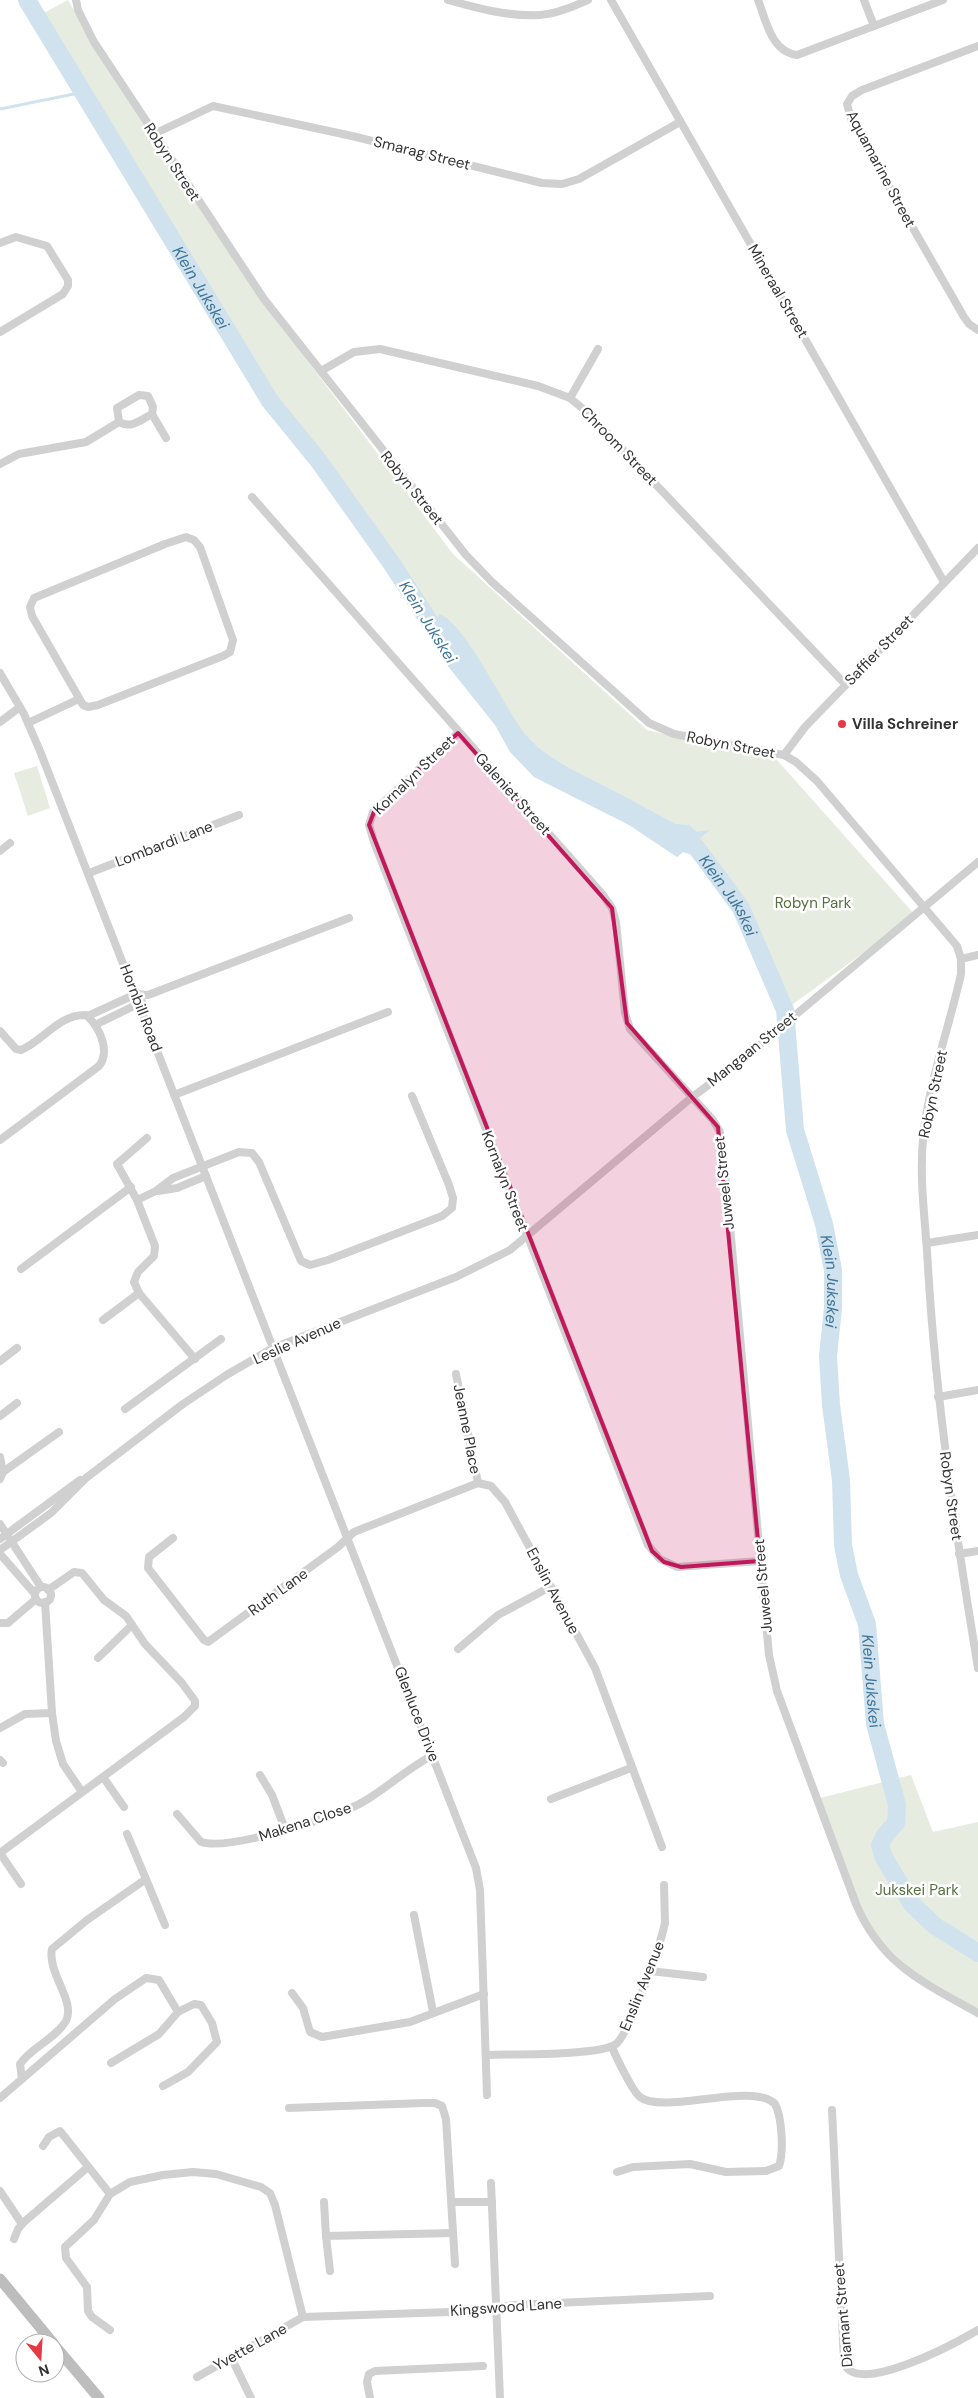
<svg xmlns="http://www.w3.org/2000/svg" width="978" height="2398" font-family="'DM Sans',sans-serif">
<style>
.green{fill:#e6ecdf}
.water{fill:#cfe2ee}
.lines{fill:none;stroke-linecap:round;stroke-linejoin:round}
.stream{stroke:#cfe2ee;stroke-width:3}
.river{stroke:#cfe2ee;stroke-width:18}
.street{stroke:#d0d0d0;stroke-width:8}
.secondary{stroke:#bdbdbd;stroke-width:11}
.marked{fill:#c2185b;fill-opacity:0.2;stroke:#c2185b;stroke-width:4;stroke-linejoin:round}
.poi-dot{fill:#e63946;stroke:#fff;stroke-width:2}
.labels{text-anchor:middle;dominant-baseline:central;stroke-width:5;stroke-linejoin:round;paint-order:stroke}
.street-label{font-size:15px;fill:#333;stroke:#fff}
.poi-label{font-size:15px;font-weight:bold;fill:#333;stroke:#fff;text-anchor:start}
.park-label{font-size:15px;fill:#56703f;stroke:#fff}
.water-label{font-size:16px;font-style:italic;fill:#3f7597;stroke:#fff}
</style>
<rect width="100%" height="100%" fill="#fff"/>
<g class="green">
<path d="M68,0l25,43 127,196 90,125 143,190 194,176 130,30 138,155 -130,95 -44,-102 -45,-61 -31,-10 -128,-73 -96,-128 -123,-176 -48,-59 -37,-57 -19,-38 -176,-290z"/>
<path d="M37,766l13,42 -22,8 -14,-43z"/>
<path d="M911,1775l22,57 45,-10v196l-56,-38 -57,-54 -49,-127z"/>
</g>
<path class="water" d="M439,614c25,7 66,95 86,120 21,25 54,39 83,54 22,11 45,24 67,36l14,1 8,7 13,-2 -33,27 -48,-32 -95,-48 -24,-25 -15,-27 -56,-70 -8,-20z"/>
<g class="lines">
<path class="stream" d="M0,109l84,-17"/>
<g class="river">
<path id="s1" d="M27,0l243,401 48,59 74,104 54,83"/>
<path id="s2" d="M670,838l26,9 45,61 44,102 10,120 29,94 9,46v38l-5,48 3,49 10,75 2,65 6,30 18,49 8,100 22,81 -1,18 -11,12 -5,10 4,13 28,46 23,22 43,27"/>
</g>
<g class="street">
<path d="M76,0l2,10 16,32 170,257 202,256 26,27 157,141 25,11 110,21 12,7 21,19 140,165 4,13v15c-12,54 -33,111 -38,165 -4,43 3,86 5,128 8,135 28,268 50,401"/>
<path d="M448,0c28,8 62,17 92,15 16,-1 33,-8 48,-15"/>
<path d="M611,0l333,582"/>
<path d="M758,0c8,20 13,52 39,55l146,-55"/>
<path d="M864,0l10,26"/>
<path d="M978,46l-116,44 -10,6 -5,8 5,18 112,195 5,7 9,6"/>
<path d="M154,134l59,-28 139,30 190,47 20,1 17,-5 101,-57"/>
<path d="M0,243l16,-6 31,9 21,34v6l-5,8 -63,38"/>
<path d="M321,371l33,-19 26,-3 158,37 32,12 18,15 258,272"/>
<path d="M570,398l28,-49"/>
<path d="M119,422l-2,-14 22,-13 9,1 5,11 -1,7"/>
<path d="M0,464l19,-10 67,-12 33,-20c12,7 22,-2 33,-8l14,24"/>
<path d="M252,497l351,398 9,13 4,14 9,91 5,16 83,91 7,12 5,39 44,484 8,36 79,213c25,60 68,79 122,109"/>
<path d="M186,537l8,3 6,7 33,93 -3,12 -7,4 -125,49 -10,2 -5,-2 -51,-89 -2,-9 4,-9 131,-54z"/>
<path d="M0,673l24,41 16,37 436,1117 4,22 7,205"/>
<path d="M0,722l20,-15"/>
<path d="M28,723l51,-24"/>
<path d="M458,733l-85,79 -4,13 5,17 274,703 12,14 17,8 83,-6"/>
<path d="M784,755l21,-28 173,-179"/>
<path d="M0,851l10,-8"/>
<path d="M89,873l150,-58"/>
<path d="M961,959l17,-4"/>
<path d="M88,1016l48,-22 12,1 13,-5 188,-72"/>
<path d="M95,1025l47,-23"/>
<path d="M0,1031l16,18 5,1c22,-9 38,-36 65,-35 13,11 25,36 13,51l-99,74"/>
<path d="M174,1095l214,-83"/>
<path d="M147,1138l-30,26 20,36 18,46 -1,10 -16,16 -4,10 5,11 56,66"/>
<path d="M158,1191l19,-3 29,-12"/>
<path d="M137,1200l19,-9 17,-13 66,-26 13,1 7,9 42,99 9,4 18,-5 114,-44 10,-8 1,-10 -4,-13 -37,-89"/>
<path d="M927,1243l51,-8"/>
<path d="M21,1269l110,-82"/>
<path d="M103,1320l36,-27"/>
<path d="M0,1361l17,-13"/>
<path d="M456,1374l22,109"/>
<path d="M938,1397l40,-7"/>
<path d="M125,1409l96,-70"/>
<path d="M0,1416l17,-13"/>
<path d="M0,1457l3,15 -3,7"/>
<path d="M3,1472l56,-40"/>
<path d="M0,1524l41,63"/>
<path d="M173,1538l-24,19 -1,11 56,72 4,2 130,-95 16,-15 124,-49 13,3 14,16 90,166 67,179"/>
<path d="M0,1539l80,-59"/>
<path d="M0,1550l51,-37 35,-35 97,-74 45,-30 45,-26 183,-71 54,-27 181,-152 47,-35 240,-201"/>
<path d="M0,1554l35,40"/>
<path d="M959,1554l19,-3"/>
<circle cx="43" cy="1595" r="8"/>
<path d="M45,1602l7,111 4,28 7,23 19,28"/>
<path d="M0,1623h8l28,-24"/>
<path d="M458,1649l40,-34 52,-28"/>
<path d="M98,1658l34,-33"/>
<path d="M0,1728l25,-14 27,-1"/>
<path d="M0,1760l3,3"/>
<path d="M260,1775l12,20 13,34"/>
<path d="M103,1777l21,30"/>
<path d="M551,1799l80,-31"/>
<path d="M177,1814l24,28c28,9 136,-25 162,-40 24,-14 45,-34 70,-47"/>
<path d="M0,1853l184,-136 11,-11v-5l-13,-18 -37,-39 -19,-28 -22,-16 -22,-27 -8,-1 -26,18"/>
<path d="M0,1853l21,31"/>
<path d="M146,1879l19,46"/>
<path d="M414,1915l19,97"/>
<path d="M650,1971l53,6"/>
<path d="M292,1993l11,15 7,24 12,5 88,-15 74,-28"/>
<path d="M612,2047c4,10 21,45 28,50 23,18 113,-16 135,7 7,13 9,48 4,62l-13,5 -40,1 -36,-8 -57,3 -16,5"/>
<path d="M487,2055c24,-1 113,1 129,-11 13,-10 40,-89 46,-109l3,-12 -1,-38"/>
<path d="M111,2063l48,-29 19,-22 16,-8 7,1 11,18 5,19 -29,30 -25,14"/>
<path d="M22,2079l-2,-15c12,-17 35,-25 46,-43 10,-20 -19,-48 -14,-72l35,-29 59,-41 -19,-45"/>
<path d="M0,2098l115,-99 31,-21 13,2 19,32"/>
<path d="M289,2108l135,-5h11l7,3 4,13 9,145"/>
<path d="M832,2110l12,252c10,36 110,-18 134,-32"/>
<path d="M43,2146l6,-9 11,-6 50,63"/>
<path d="M491,2183l9,215"/>
<path d="M0,2191l22,33"/>
<path d="M324,2202l2,34"/>
<path d="M452,2202h40"/>
<path d="M14,2239l4,-10 6,-7 64,-55"/>
<path d="M330,2271l-4,-35 127,-3"/>
<path d="M110,2330l-18,-13 -4,-6 -1,-24 -21,-29 -1,-11 29,-27 16,-26 20,-12 33,-7 30,-3 23,2 45,13 9,6 5,12 28,112"/>
<path d="M231,2357l20,41"/>
<path d="M197,2377l106,-60 176,-6 34,-6 197,-9"/>
<path d="M370,2398l-3,-16 2,-8 6,-3 108,-5"/>
</g>
<g class="secondary">
<path d="M0,2279l53,64"/>
<path d="M55,2346l44,52"/>
</g>
</g>
<path class="marked" d="M458,733l154,175 15,115 91,104 42,434 -79,6 -17,-5 -12,-11 -283,-726 6,-16z"/>
<circle class="poi-dot" cx="842" cy="724" r="5"/>
<g class="labels">
<g class="street-label">
<text transform="translate(422 153) rotate(14)">Smarag Street</text>
<text transform="translate(172 162) rotate(57)">Robyn Street</text>
<text transform="translate(881 169) rotate(62)">Aquamarine Street</text>
<text transform="translate(778 291) rotate(60)">Mineraal Street</text>
<text transform="translate(619 446) rotate(46)">Chroom Street</text>
<text transform="translate(412 488) rotate(51)">Robyn Street</text>
<text transform="translate(879 650) rotate(-46)">Saffier Street</text>
<text transform="translate(731 745) rotate(11)">Robyn Street</text>
<text transform="translate(414 775) rotate(-44)">Kornalyn Street</text>
<text transform="translate(513 794) rotate(48)">Galeniet Street</text>
<text transform="translate(164 844) rotate(-21)">Lombardi Lane</text>
<text transform="translate(141 1008) rotate(69)">Hornbill Road</text>
<text transform="translate(752 1049) rotate(-39)">Mangaan Street</text>
<text transform="translate(933 1094) rotate(-78)">Robyn Street</text>
<text transform="translate(505 1181) rotate(69)">Kornalyn Street</text>
<text transform="translate(724 1183) rotate(-96)">Juweel Street</text>
<text transform="translate(297 1341) rotate(-24)">Leslie Avenue</text>
<text transform="translate(467 1429) rotate(79)">Jeanne Place</text>
<text transform="translate(951 1496) rotate(82)">Robyn Street</text>
<text transform="translate(763 1586) rotate(-95)">Juweel Street</text>
<text transform="translate(553 1591) rotate(62)">Enslin Avenue</text>
<text transform="translate(278 1592) rotate(-36)">Ruth Lane</text>
<text transform="translate(417 1714) rotate(69)">Glenluce Drive</text>
<text transform="translate(305 1822) rotate(-18)">Makena Close</text>
<text transform="translate(642 1986) rotate(-68)">Enslin Avenue</text>
<text transform="translate(506 2307) rotate(-4)">Kingswood Lane</text>
<text transform="translate(843 2315) rotate(-95)">Diamant Street</text>
<text transform="translate(250 2347) rotate(-29)">Yvette Lane</text>
</g>
<g class="poi-label">
<text x="852" y="724">Villa Schreiner</text>
</g>
<g class="park-label">
<text x="813" y="903">Robyn Park</text>
<text x="917" y="1890">Jukskei Park</text>
</g>
<g class="water-label">
<text stroke="none"><textPath href="#s1" startOffset="336">Klein Jukskei</textPath></text>
<text transform="translate(428 622) rotate(58)">Klein Jukskei</text>
<text stroke="none"><textPath href="#s2" startOffset="86">Klein Jukskei</textPath></text>
<text stroke="none"><textPath href="#s2" startOffset="491">Klein Jukskei</textPath></text>
<text stroke="none"><textPath href="#s2" startOffset="896">Klein Jukskei</textPath></text>
</g>
</g>
<g transform="translate(40 2358) rotate(162)"><circle r="24" fill="#ffffff" stroke="#adadad"/>
<path d="M0-4L9 19L0 12L-9 19Z" fill="#e63946"/>
<text y="-8" font-size="14" font-weight="bold" text-anchor="middle" fill="#333333">N</text>
</g>
</svg>
